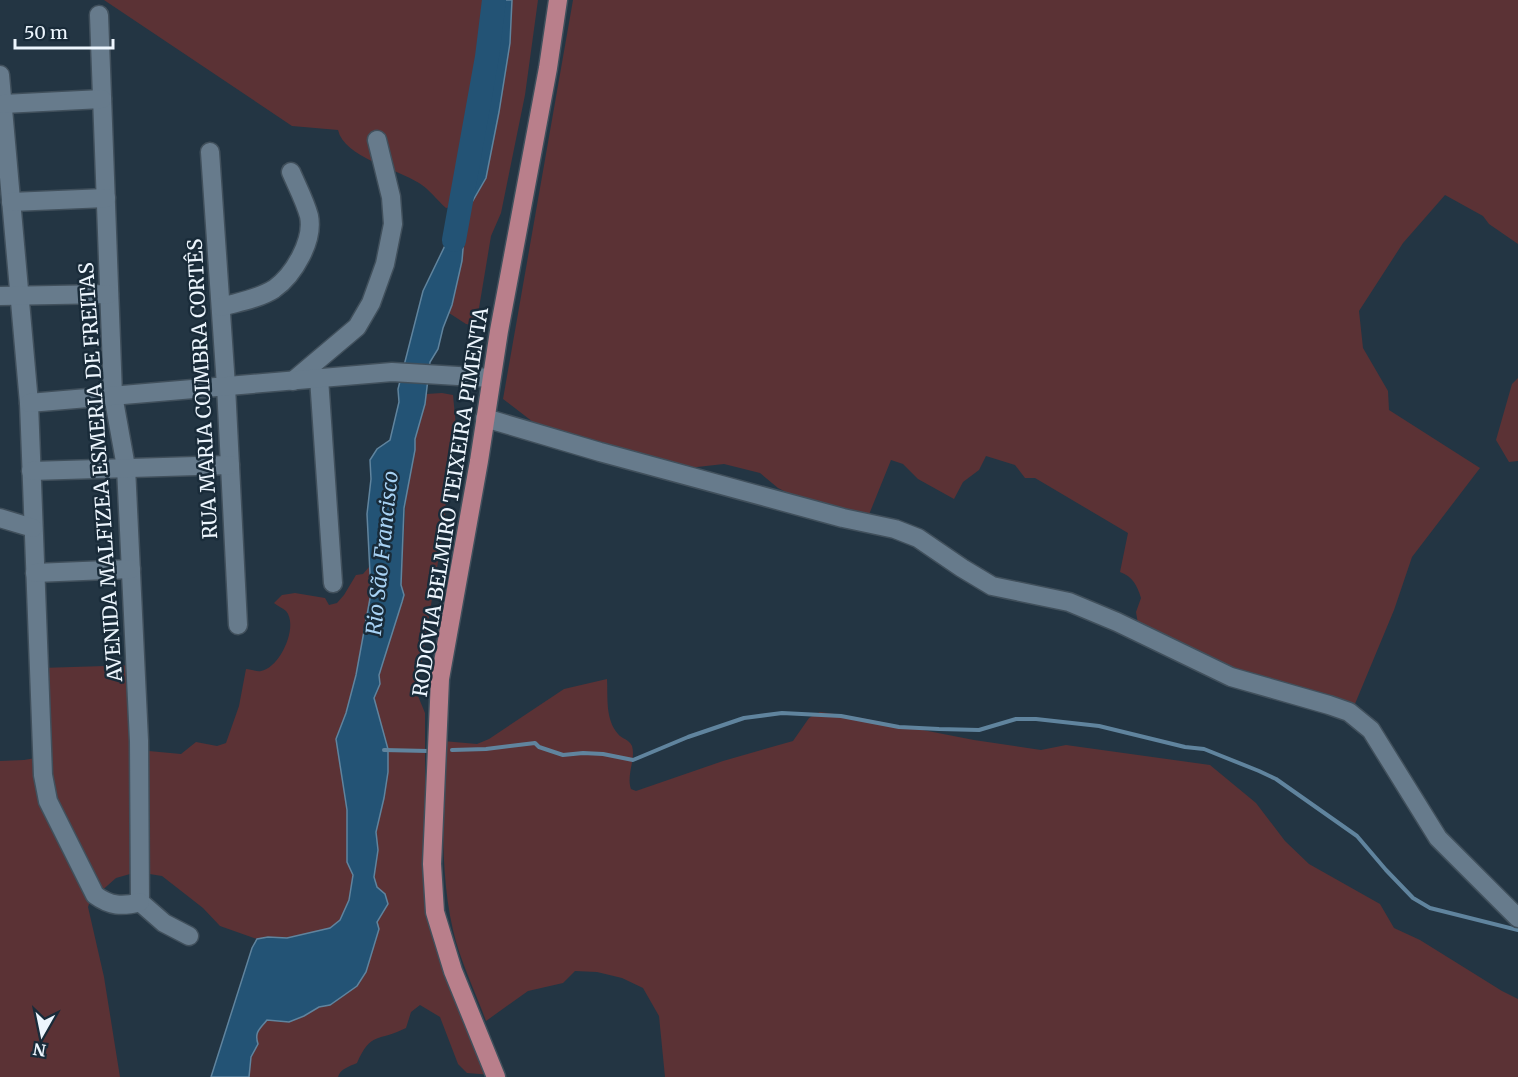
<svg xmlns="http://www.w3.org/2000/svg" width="1518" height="1077" font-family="Merriweather,serif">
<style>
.green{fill:#5b3235}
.water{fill:#235375;stroke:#60849e;stroke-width:1.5}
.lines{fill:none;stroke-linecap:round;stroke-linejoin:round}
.stream{stroke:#60849e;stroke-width:4}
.river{stroke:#235375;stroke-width:24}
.minor-casing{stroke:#41505c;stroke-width:21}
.major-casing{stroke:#41505c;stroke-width:21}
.minor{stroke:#677b8c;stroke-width:18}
.major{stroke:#b97f8b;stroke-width:18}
.labels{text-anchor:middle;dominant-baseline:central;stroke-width:5;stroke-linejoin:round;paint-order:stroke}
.street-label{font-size:20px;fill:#edf6fe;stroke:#192b39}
.water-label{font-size:21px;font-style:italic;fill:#a8d2f4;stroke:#192b39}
</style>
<rect width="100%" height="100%" fill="#233543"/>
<g class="green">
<path d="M104,0h392l2,25 -16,27 -9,104 -8,23 -3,26 -16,3c-9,-8 -17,-19 -27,-25 -22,-14 -75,-26 -81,-53l-46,-4z"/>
<path d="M512,0h26l-13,95 -24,118 -10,23 -14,84 -6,5 -5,-1 -17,-11 13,-52 3,-36 6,-21 15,-26 13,-66 11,-69z"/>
<path d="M573,0h945v244l-29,-20 -6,-8 -38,-21 -42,48 -44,68 4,37 25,43 1,19 91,58 -68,89 -18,53 -42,101 -106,-33 -107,-48 -3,-18 5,-14c-4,-13 -8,-21 -21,-26l8,-39 -93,-55h-10l-10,-13 -29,-9 -7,14 -16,12 -9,17 -36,-20 -15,-15 -12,-4 -23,57 -68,-18 -22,-11 -18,-15 -36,-9 -36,4 -142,-36 -43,-33z"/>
<path d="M1518,378v83l-9,1 -13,-22 16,-56z"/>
<path d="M442,393l11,2 3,31 -10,69 -1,24 -27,166v11l7,17v136l67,226 -25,-2 -9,-9 -18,-47 -20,-12 -9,7 -5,16c-28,14 -35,3 -49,35 -7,3 -17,6 -19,14h-89l2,-20 7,-13c-4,-12 2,-15 9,-24l22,2 15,-6 15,-9 12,-2 26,-19 9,-14 13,-42 -2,-8 11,-18 -3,-10 -8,-7 -3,-10 4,-27 -2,-18 8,-34 4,-26v-23l-14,-51 6,-14 -1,-9 25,-80 -3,-10 5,-92 9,-43v-11l7,-23 4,-22z"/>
<path d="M369,567l2,26 -15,82 -10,38 -10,25 11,72v52l6,13 -4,25 -9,20 -10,8 -43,10 -19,-1 -11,2 -37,-13 -17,-18 -41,-32 -25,-4 -21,6 -26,23 -2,6 16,70 16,100h-120v-316l24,-1 17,-3 -1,-89 98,-3v85l43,4 15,-12 21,4 9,-3 13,-37 7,-37c4,0 11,3 15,2 19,-3 38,-45 25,-60 -3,-3 -9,-5 -12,-8l8,-8 13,-2 30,5 4,7 8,-2 7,-8 12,-20 7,-1z"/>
<path d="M607,679c1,18 -2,40 11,55 4,5 11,5 14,12 4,13 -6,29 -1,43l5,2 87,-30 70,-20 16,-23 11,-6 36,5 118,23 67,10 25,-5 144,20 46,38 29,38 24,23 71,40 14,24 26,12 82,51 16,8v78h-853l-6,-61 -16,-28 -21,-10 -25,-6 -22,-1 -12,12 -35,8 -42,30c-11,-30 -26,-60 -33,-91 -14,-61 -9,-127 -10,-189l34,3 12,-5 75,-50z"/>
</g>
<path class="water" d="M496,0h16l-2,43 -11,69 -13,66 -15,26 -6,21 -3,36 -10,44 -9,23 -5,21 -8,13 -5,42 -10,35v11l-11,58 -3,77 3,10 -2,7 -18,57 -5,16 1,9 -6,14 14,51v23l-4,26 -8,34 2,18 -4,27 3,10 8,7 3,10 -11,18 2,7 -13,43 -9,14 -27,19 -11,2 -15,9 -15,6 -22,-2c-7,9 -13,12 -9,24l-7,13 -2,20h-38l41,-129 5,-9 11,-2 19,1 43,-10 10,-8 9,-20 4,-25 -6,-13v-52l-11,-71 10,-26 10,-38 15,-82 -4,-79 4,-35 -1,-19 7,-11 13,-9 9,-38 -1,-13 25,-98 30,-62 2,-9 7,-15 3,-26 8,-23 10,-104 15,-27z"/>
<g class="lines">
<g class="stream">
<path d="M384,750l44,1"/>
<path d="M452,750l34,-1 49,-6 4,4 24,8 20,-2 20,1 30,6 55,-23 56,-19 38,-5 59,3 58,11 40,2 40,1 37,-11h20l63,7 86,21 19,2 55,22 17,8 81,57 29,34 27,28 17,10 88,22"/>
</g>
<path class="river" d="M454,240l33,-183 7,-57"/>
<g class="minor-casing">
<g id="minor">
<path d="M99,15l14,380 13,72 13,274 1,161 24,21 25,13"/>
<path d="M0,75l29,328 14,372 5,26 47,94c15,11 27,12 45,7"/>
<path d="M3,104l99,-5"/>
<path d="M210,152l16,234 12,239"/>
<path d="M11,202l95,-4"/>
<path d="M0,296l109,-2"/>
<path d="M221,307c17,-5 37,-8 53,-18 20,-14 40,-49 35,-73 -4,-15 -12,-30 -18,-44"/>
<path d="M319,378l14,205"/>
<path d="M293,381l64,-54 14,-24 14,-39 8,-40 -2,-27 -14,-57"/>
<path d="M29,403l363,-31 99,6"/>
<path d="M485,418l115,34 243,66 52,11 23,9 44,30 30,18 77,16 48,20 114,55 98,28 20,7 22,18 67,108 80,80"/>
<path d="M31,471l199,-6"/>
<path d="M0,518l33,10"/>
<path d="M35,573l96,-4"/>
</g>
</g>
<g class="major-casing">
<path id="major" d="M496,1077l-43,-106 -18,-59 -3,-48 8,-185 39,-218 20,-130 49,-263 10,-68"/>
</g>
<use href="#minor" class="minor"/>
<use href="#major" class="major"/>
</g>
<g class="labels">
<g class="street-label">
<text transform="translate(202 389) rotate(-93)">RUA MARIA COIMBRA CORTÊS</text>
<text transform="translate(100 472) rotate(-94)">AVENIDA MALFIZEA ESMERIA DE FREITAS</text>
<text transform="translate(450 502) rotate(-81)">RODOVIA BELMIRO TEIXEIRA PIMENTA</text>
</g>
<g class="water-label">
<text transform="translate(382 553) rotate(-84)">Rio São Francisco</text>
</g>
</g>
<g transform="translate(42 1035) rotate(189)" stroke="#192b39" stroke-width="4.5" paint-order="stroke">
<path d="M0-4.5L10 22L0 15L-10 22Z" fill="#edf6fe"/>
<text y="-9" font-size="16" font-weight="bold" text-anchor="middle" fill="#edf6fe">N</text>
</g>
<path d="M15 39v9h98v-9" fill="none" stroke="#edf6fe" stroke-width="3"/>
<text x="24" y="39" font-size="18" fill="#edf6fe" stroke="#192b39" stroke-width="4.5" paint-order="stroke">50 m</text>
</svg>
